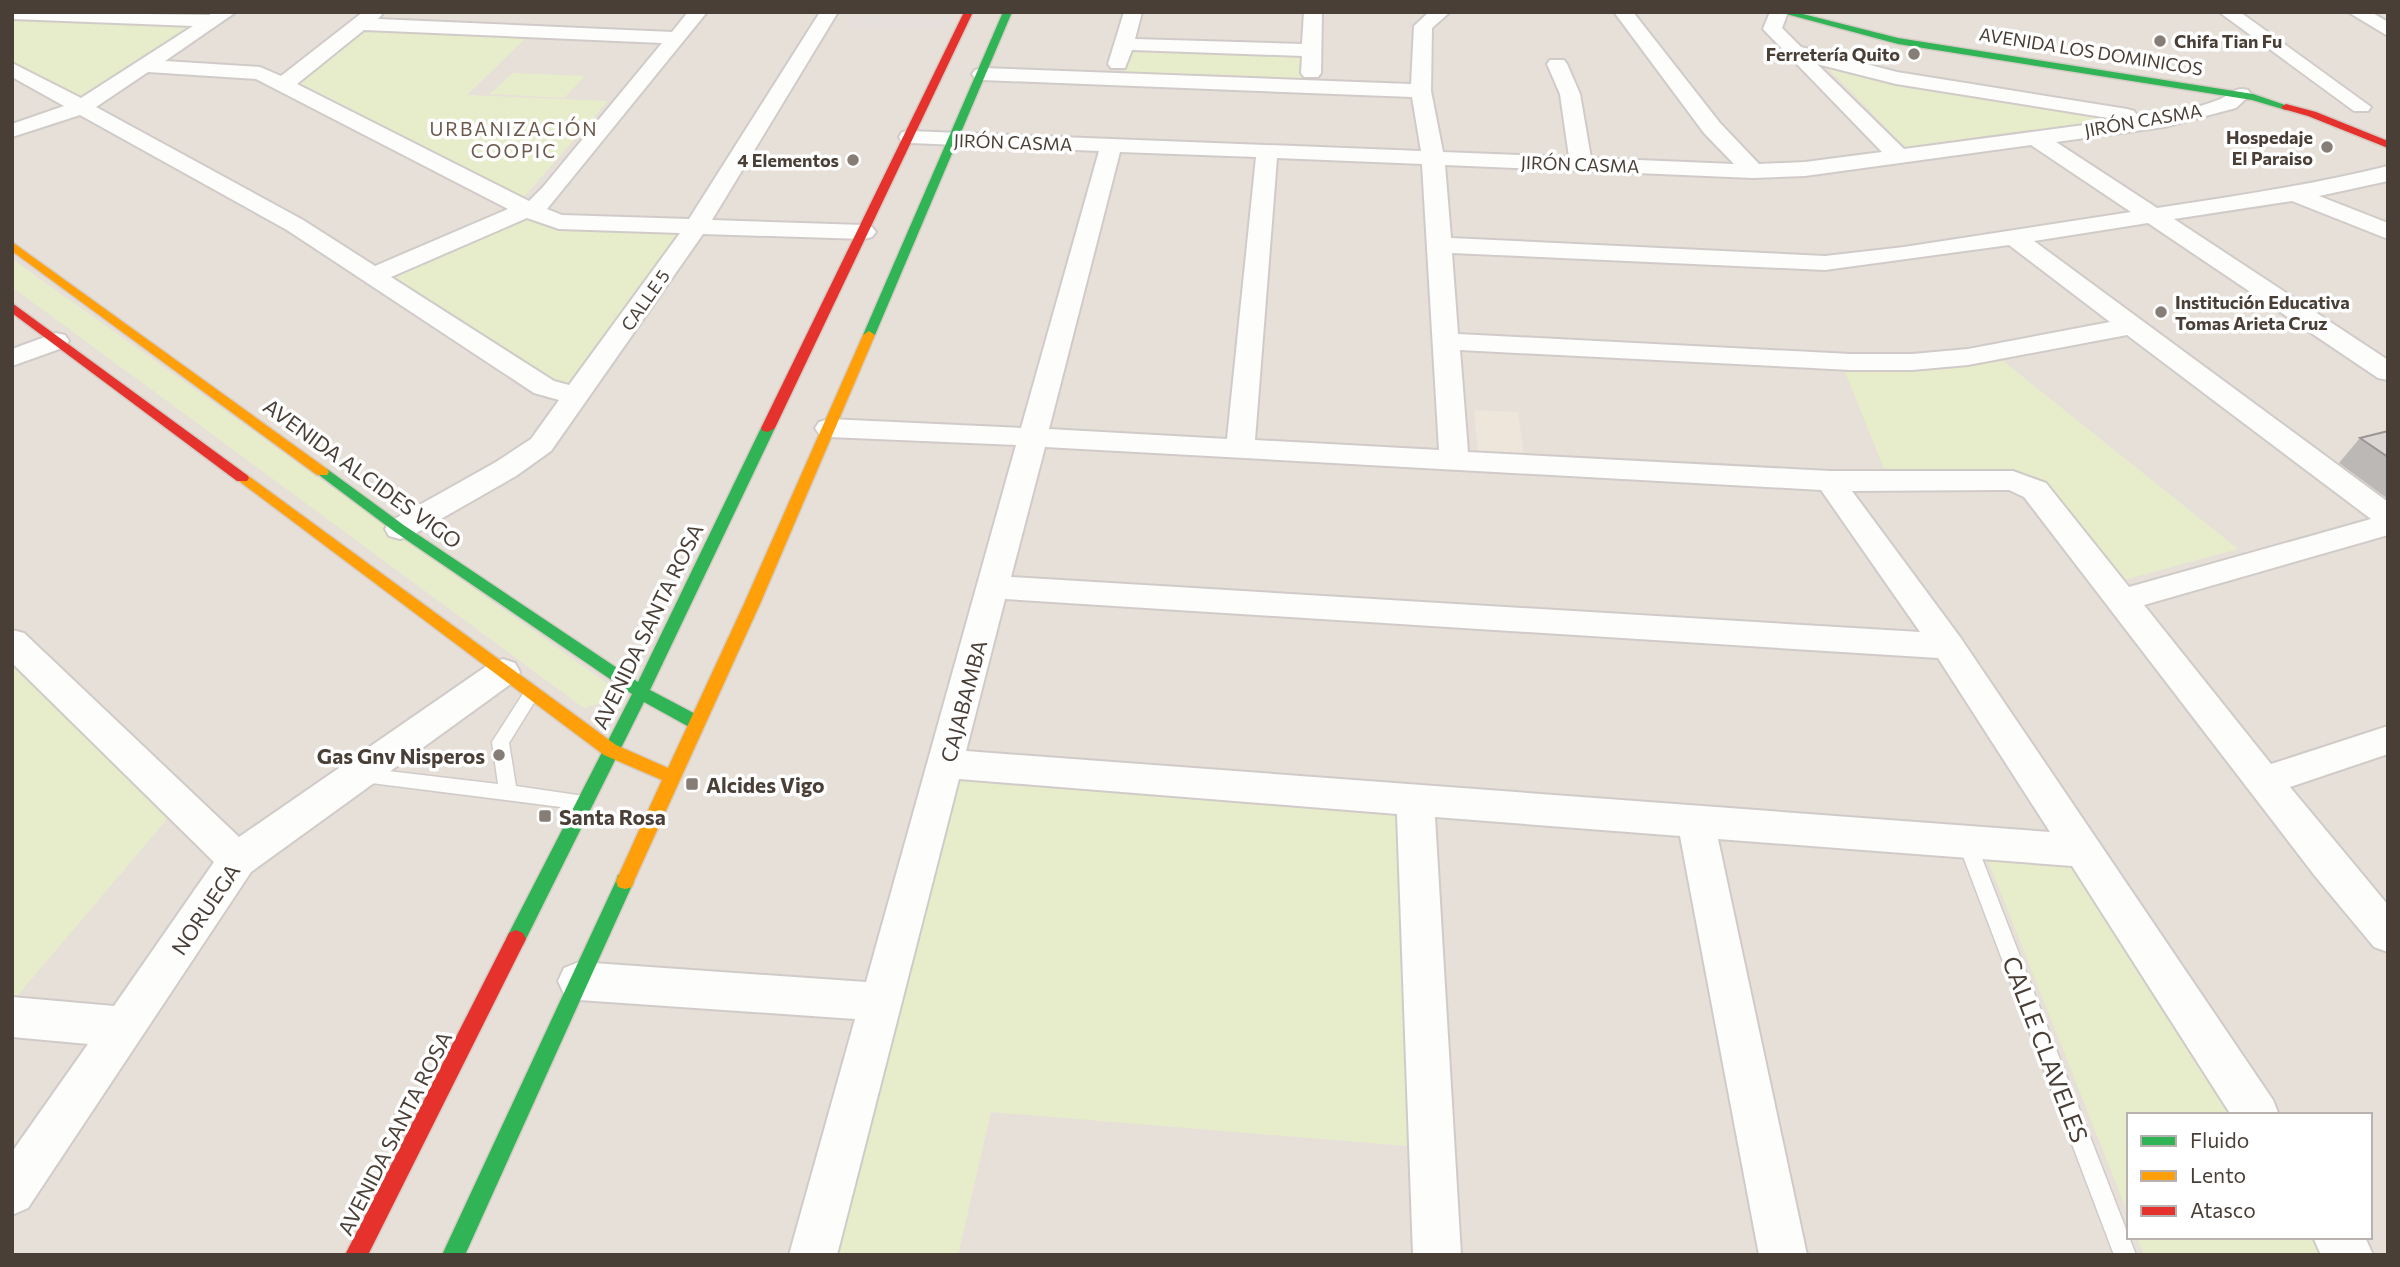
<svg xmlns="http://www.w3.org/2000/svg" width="2400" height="1267" font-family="Commissioner,sans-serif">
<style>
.residential{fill:#e7e0d9;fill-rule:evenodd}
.industrial{fill:#e6e0dd}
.education{fill:#eee5db}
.green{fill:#e7edcb}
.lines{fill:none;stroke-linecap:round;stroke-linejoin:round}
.lane-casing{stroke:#d0cbc8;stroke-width:3}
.street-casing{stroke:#d0cbc8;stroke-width:4}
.fast-casing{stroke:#d4ccc4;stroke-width:3}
.slow-casing{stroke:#d4ccc4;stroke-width:3}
.jam-casing{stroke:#d4ccc4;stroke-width:3}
.lane{fill:#fdfdfc;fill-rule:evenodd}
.street{fill:#fdfdfc;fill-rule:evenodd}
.fast{fill:#30b455;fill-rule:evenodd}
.slow{fill:#ff9f0a;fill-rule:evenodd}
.jam{fill:#e5322d;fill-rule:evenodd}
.wall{fill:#bcb8b5}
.building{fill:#dbd6d3;stroke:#999694;stroke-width:2}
.poi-dot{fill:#857d76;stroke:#fff;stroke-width:2.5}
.labels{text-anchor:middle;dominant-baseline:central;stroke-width:7;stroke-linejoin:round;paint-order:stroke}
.far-poi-label{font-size:18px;font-weight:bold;fill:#4a3f37;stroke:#fff;text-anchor:end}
.far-street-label{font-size:18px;fill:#4a3f37;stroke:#fff}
.far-neighbourhood-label{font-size:19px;letter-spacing:2px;fill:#6e5a4d;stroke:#fff}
.street-label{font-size:21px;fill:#4a3f37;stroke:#fff}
.poi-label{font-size:21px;font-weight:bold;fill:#4a3f37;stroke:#fff;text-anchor:start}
.near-street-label{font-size:24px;fill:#4a3f37;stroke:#fff}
</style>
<rect width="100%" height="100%" fill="#f3efec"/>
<path class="residential" d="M12,12h2376v1243h-2376zM2129,1115h241v122h-241z"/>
<path class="industrial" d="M853,16l96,2 -6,12 -98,-2z"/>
<path class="education" d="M1474,410l44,2 6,43 -46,-2z"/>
<g class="green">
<path d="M12,19l185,5 -117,75 -68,-36z"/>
<path d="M364,30l164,6 -61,59 141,6 -85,97 -225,-115z"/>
<path d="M1131,47l172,6v30l-180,-7z"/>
<path d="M1822,62l305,56 -220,31z"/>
<path d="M513,73l72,3 -21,22 -74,-4z"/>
<path d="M526,213l157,15 -108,165 -29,-9 -165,-108z"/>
<path d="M12,259l600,428 -4,14 -24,7 -572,-421z"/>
<path d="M2003,361l235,188 -118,32 -82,-104 -153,-6 -40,-99z"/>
<path d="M12,659l156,159 -156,184z"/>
<path d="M947,764l468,36 17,348 -441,-36 -33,143h-145z"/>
<path d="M1987,858l89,5 161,252h-108v101z"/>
<path d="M2137,1237h178l11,18h-182z"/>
</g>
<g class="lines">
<g class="lane-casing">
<g id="lane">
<path d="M532,687l6,2 2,4 -31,50 7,43 68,10 6,2 3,5 -3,5 -6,2 -221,-28 -6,-2 -3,-5 3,-5 6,-2 135,16 -6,-42 34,-53z"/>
<path d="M1967,835l6,3 3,5 160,412h-22l-156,-412 3,-5z"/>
</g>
</g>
<g class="street-casing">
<g id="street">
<path d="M12,12l197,3 5,-3h22l-71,49 95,6 21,9 82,-64h21l-6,7 294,13 16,-20h19l-160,197 15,6 127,4 131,-207h18l-126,208 152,5 8,2 4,5 -4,5 -8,2 -161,-5 -152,217 -35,25 -105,60 -11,3 -11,-3 -4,-7 4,-7 107,-60 35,-23 28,-39 -25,-7 -247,-163 -207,-115 -68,22v-13l52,-18 -52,-29v-14l69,35 112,-72 -181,-7zM364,30l298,13 -119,144 -14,14 -232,-117zM148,72l108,7 252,130 -133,57 -72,-46 -207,-113zM527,218l32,11 121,4 -111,152 -15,-4 -163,-104z"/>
<path d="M1124,12h18l-7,27 167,5 2,-32h18l-1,61 -3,4h-14l-3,-4 1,-17 -170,-6 -7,18h-14l-3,-4z"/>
<path d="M1429,12h21l-18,16 -1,63 12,61 126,5 -9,-63 -13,-30 3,-4h14l3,4 13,30 11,64 143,6 -30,-31 -90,-121h19l87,111 39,41 46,-2 77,-10 -119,-123 7,-17h18l-6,16 19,19 96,25 230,37 7,2 3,4 -2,4c28,-4 57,-9 83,-19 12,-4 16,-14 30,-10l3,4 -15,14 -72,19 -108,15 101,66c77,-12 155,-23 231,-42v15l-69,15 69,27v16l-96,-38 -118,18 214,141v20l-10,-2 -230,-155 -114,18 354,261v33l-244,70 127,159 117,-38v28l-98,33 98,118v47l-14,-5 -59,-71 -291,-379 -15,-7h-11l-146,1 108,146 313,463 6,15h-48l-159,-249 -354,-27 89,416h-48l-79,-419 -245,-19 26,438h-48l-16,-441 -438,-35 -122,476h-48l66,-236 -276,-19 -15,-6 -6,-13 6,-13 15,-6 287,20 150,-537 -187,-8 -10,-3 -4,-6 4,-6 10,-3 192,9 78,-277 -189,-8 -8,-1 -3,-5 3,-5 8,-1 511,20 -9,-54 -430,-17 -7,-2 -3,-4 3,-4 7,-2 429,16 3,-58zM1817,64l79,20 225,36 -217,29zM2031,145l100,67 -227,35 -79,9 -374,-18 -6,-73 308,13 52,-2zM1120,152l136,5 -29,282 -178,-10zM1277,158l145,6 17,286 -184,-10zM2009,245l101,77 -142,27 -56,5h-61l-393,-20 -6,-81 373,17zM2127,335l244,184 -242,68 -83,-104 -33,-12h-183l-362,-19 -8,-102 391,20h61l56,-5zM1045,447l776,43 99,142 -909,-55zM1005,599l933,59 112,174 -1084,-81z"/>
<path d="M2219,12h21l131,95 -3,4h-14z"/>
<path d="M2348,12h23l17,10v14z"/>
<path d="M56,333l9,2 4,6 -4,6 -53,19v-17z"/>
<path d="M12,630l12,3 215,204 252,-174 12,-4 12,4 5,9 -5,9 -264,191 -223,336 -16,7v-63l76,-108 -76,-7v-40l102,9 100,-144 -202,-199z"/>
<path d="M2313,1237h52l8,18h-52z"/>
</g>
</g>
<g class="fast-casing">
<g id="fast">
<path d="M1003,12h9l-137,323 -6,4 -4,-1 -2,-3z"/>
<path d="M1779,12h16l103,26 355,56 38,13 -5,3 -34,-10 -354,-56z"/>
<path d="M768,424l7,4 -125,262 53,28 2,5 -2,5h-12l-47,-26 -121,243 -7,3 -7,-3 -3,-6 3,-6 123,-239 -237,-162 -80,-60 7,-5 5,2 78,57 233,156 123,-254z"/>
<path d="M625,873l7,2 2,6 -169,374h-23l174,-374 2,-6z"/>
</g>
</g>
<g class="slow-casing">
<g id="slow">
<path d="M12,242l315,227 2,3 -2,3h-10l-305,-224z"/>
<path d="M869,331l6,4 -115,269 -126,277 -2,6 -7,2 -7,-2 -2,-6 46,-101 -58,-25 -369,-277 7,-5 5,2 369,270 52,23 76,-164 119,-269z"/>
</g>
</g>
<g class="jam-casing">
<g id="jam">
<path d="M964,12h9l-198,416 -7,4 -5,-1 -2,-3z"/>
<path d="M2286,104l30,8 72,29v7l-80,-32 -25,-7 -2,-2z"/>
<path d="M12,303l235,172 2,3 -2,3h-10l-225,-168z"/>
<path d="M516,930l7,3 3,6 -158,316h-23l164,-322z"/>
</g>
</g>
<use href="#lane" class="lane"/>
<use href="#street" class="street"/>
<use href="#fast" class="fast"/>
<use href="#slow" class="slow"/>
<use href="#jam" class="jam"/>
</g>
<path class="wall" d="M2388,431v68l-49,-36 21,-25z"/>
<path class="building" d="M2388,431v26l-28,-19z"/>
<g class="poi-dot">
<circle cx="2160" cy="41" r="7"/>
<circle cx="1914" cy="54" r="7"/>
<circle cx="2327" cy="147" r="7"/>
<circle cx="853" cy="160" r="7"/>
<circle cx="2161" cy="312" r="7"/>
<circle cx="499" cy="755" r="7"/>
<rect x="685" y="777" width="14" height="14" rx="3.5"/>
<rect x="538" y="809" width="14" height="14" rx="3.5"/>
</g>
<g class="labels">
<g class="far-poi-label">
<text x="2174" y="41" text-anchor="start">Chifa Tian Fu</text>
<text x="1900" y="54">Ferretería Quito</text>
<text x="2313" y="137">Hospedaje<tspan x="2313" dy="21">El Paraiso</tspan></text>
<text x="839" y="160">4 Elementos</text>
<text x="2175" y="302" text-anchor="start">Institución Educativa<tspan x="2175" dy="21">Tomas Arieta Cruz</tspan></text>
</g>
<g class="far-street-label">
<text transform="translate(2091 51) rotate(9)">AVENIDA LOS DOMINICOS</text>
<text transform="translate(2143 120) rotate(-10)">JIRÓN CASMA</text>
<text transform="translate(1013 142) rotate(2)">JIRÓN CASMA</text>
<text transform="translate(1580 164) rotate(2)">JIRÓN CASMA</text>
<text transform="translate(645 300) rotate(-55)">CALLE 5</text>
</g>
<g class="far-neighbourhood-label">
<text x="514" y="128">URBANIZACIÓN<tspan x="514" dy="22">COOPIC</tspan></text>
</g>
<g class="street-label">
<text transform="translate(363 473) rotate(36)">AVENIDA ALCIDES VIGO</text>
<text transform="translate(647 626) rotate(-64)">AVENIDA SANTA ROSA</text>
<text transform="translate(963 701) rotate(-75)">CAJABAMBA</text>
<text transform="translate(205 909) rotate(-56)">NORUEGA</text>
<text transform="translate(394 1133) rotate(-63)">AVENIDA SANTA ROSA</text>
</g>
<g class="poi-label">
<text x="485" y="755" text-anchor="end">Gas Gnv Nisperos</text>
<text x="706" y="784">Alcides Vigo</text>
<text x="559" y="816">Santa Rosa</text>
</g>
<g class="near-street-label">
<text transform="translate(2046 1049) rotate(69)">CALLE CLAVELES</text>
</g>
</g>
<rect width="2400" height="1267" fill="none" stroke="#4a3f37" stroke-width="28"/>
<rect x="2127" y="1113" width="245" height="126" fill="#ffffff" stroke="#b7b2af" stroke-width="2"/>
<rect x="2141" y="1136" width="35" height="10" fill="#30b455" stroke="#b7b2af" stroke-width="2"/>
<text x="2190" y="1148" font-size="21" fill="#4a3f37">Fluido</text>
<rect x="2141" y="1171" width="35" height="10" fill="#ff9f0a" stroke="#b7b2af" stroke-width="2"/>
<text x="2190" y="1183" font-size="21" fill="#4a3f37">Lento</text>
<rect x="2141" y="1206" width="35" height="10" fill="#e5322d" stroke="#b7b2af" stroke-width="2"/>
<text x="2190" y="1218" font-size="21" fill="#4a3f37">Atasco</text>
</svg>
